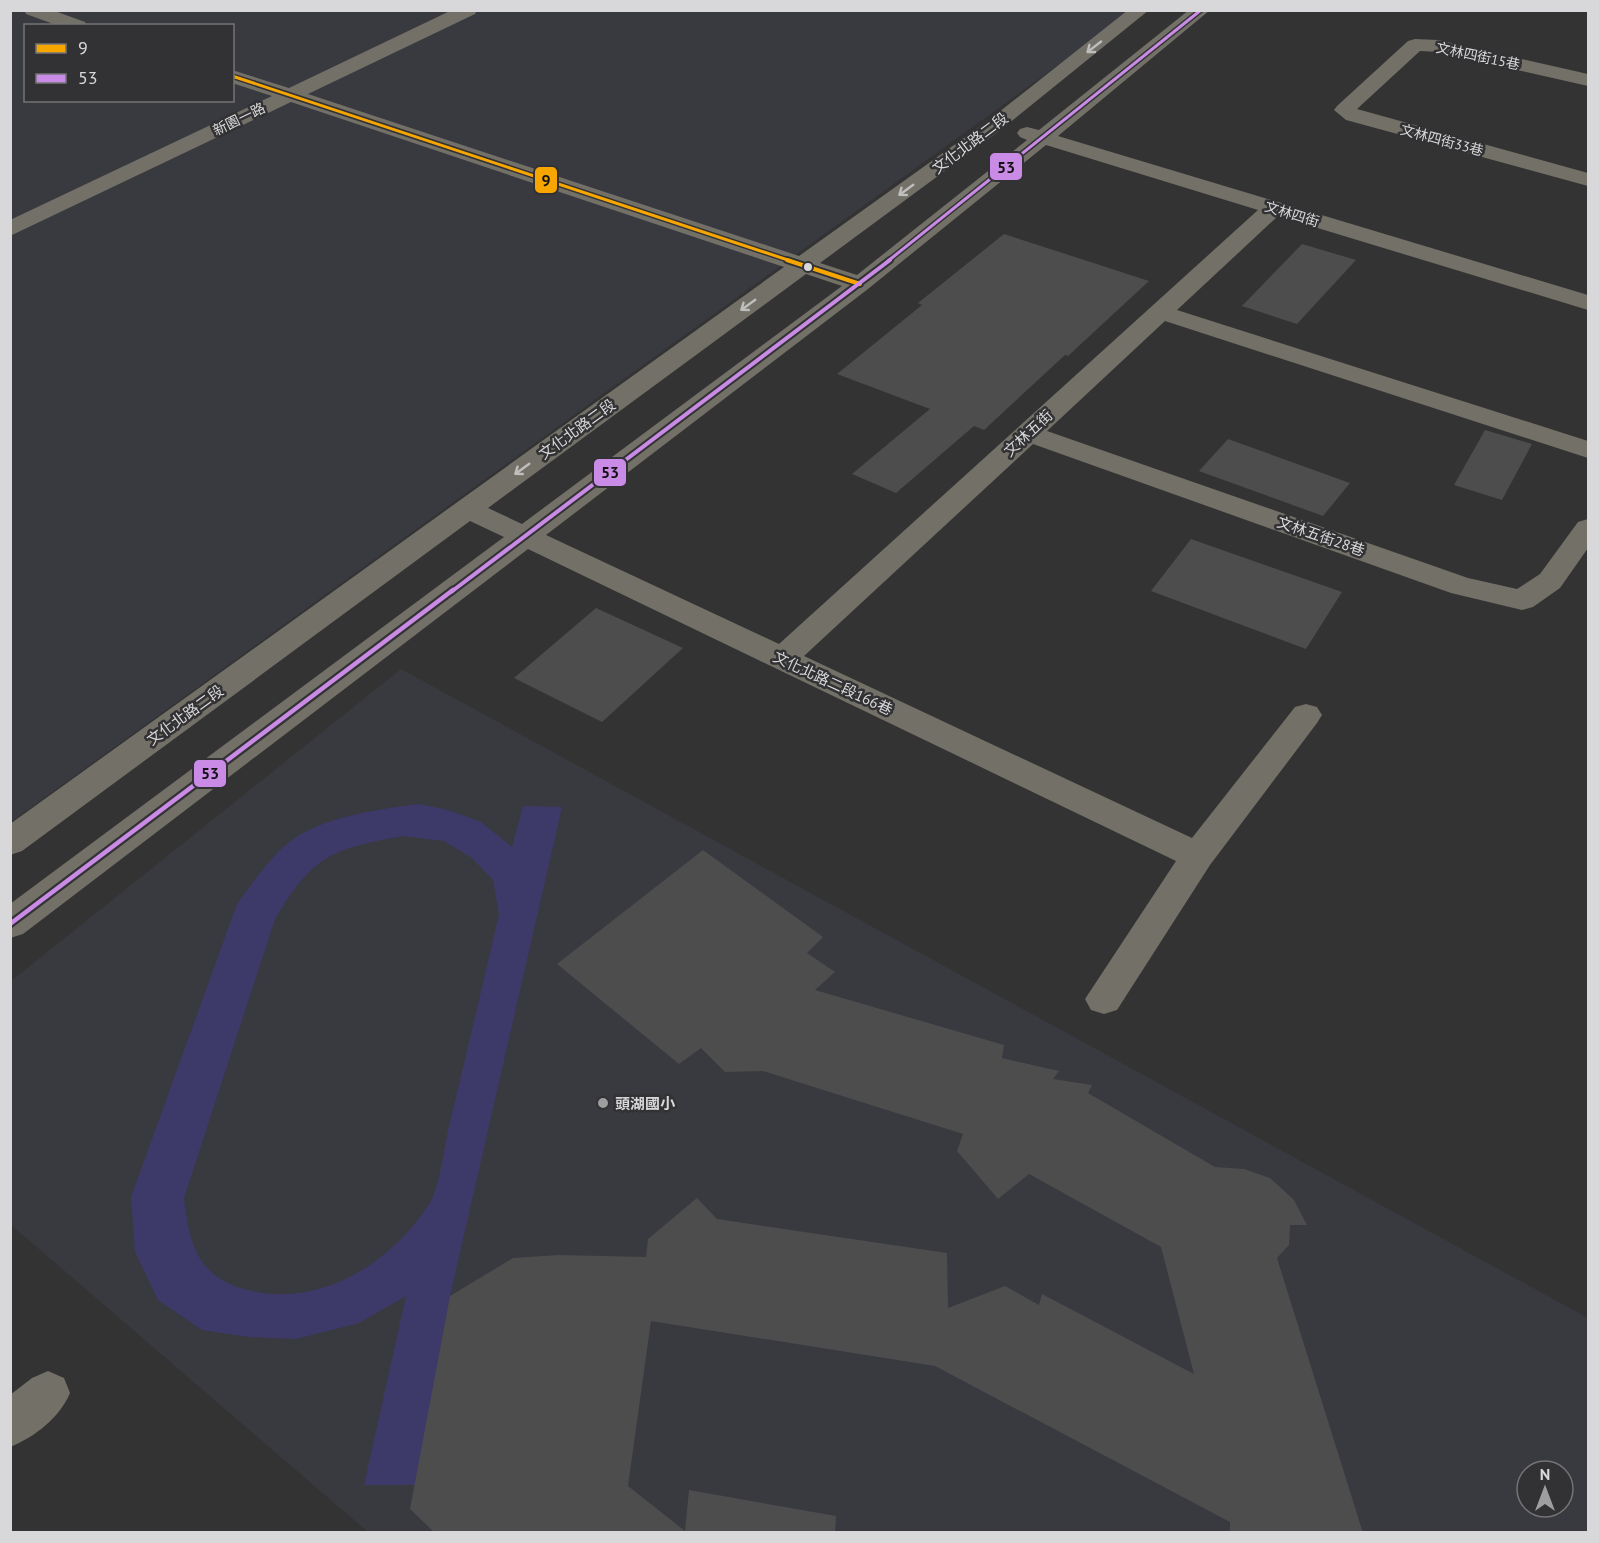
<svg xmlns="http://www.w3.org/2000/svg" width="1599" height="1543" font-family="'PT Sans','Noto Sans TC',sans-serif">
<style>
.built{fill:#393940;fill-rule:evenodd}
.green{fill:#3d3a69;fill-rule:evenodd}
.building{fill:#4d4d4e}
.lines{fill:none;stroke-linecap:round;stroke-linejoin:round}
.minor{fill:#727067;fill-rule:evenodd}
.bus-1-far1-casing{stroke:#323234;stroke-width:6}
.bus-1-casing{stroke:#323234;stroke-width:8}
.bus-2-far2-casing{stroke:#323234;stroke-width:6}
.bus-2-far1-casing{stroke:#323234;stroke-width:8}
.bus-2-casing{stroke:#323234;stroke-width:9}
.bus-1-far1{stroke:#f7a600;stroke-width:3}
.bus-1{stroke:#f7a600;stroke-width:4}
.bus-2-far2{stroke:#ca8be6;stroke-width:3}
.bus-2-far1{stroke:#ca8be6;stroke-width:4}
.bus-2{stroke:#ca8be6;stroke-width:4.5}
.oneway{stroke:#bebebd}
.bus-dot{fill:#d8d8da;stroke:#323234;stroke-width:2}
.poi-dot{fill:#9e9ea0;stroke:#323234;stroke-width:2}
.labels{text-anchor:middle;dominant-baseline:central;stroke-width:5;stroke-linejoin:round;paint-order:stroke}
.far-street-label{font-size:14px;fill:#d8d8da;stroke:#323234}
.street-label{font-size:15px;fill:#d8d8da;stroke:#323234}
.poi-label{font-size:15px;font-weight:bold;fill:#d8d8da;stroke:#323234;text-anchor:start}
.line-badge{stroke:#323234;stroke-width:2}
.pale-badge-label{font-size:16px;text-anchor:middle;font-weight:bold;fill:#111}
</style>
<rect width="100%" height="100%" fill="#333"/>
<g class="built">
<path d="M11,11h1122l-1122,811zM26,26h206v74h-206z"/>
<path d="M401,669l1187,649v214h-1220l-357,-307v-244zM1527,1471h36v36h-36z"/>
</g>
<path class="green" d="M419,804l29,6 33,12 31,25 11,-41 39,1 -112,489 -35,189h-51l42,-189 -47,27 -63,16 -47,-2 -47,-7 -44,-30 -23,-48 -4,-55 106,-293c17,-22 34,-50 58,-66 33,-22 85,-29 124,-34zM403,836l41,5 28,17 21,22 6,34c-16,70 -33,141 -50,212 -4,18 -10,61 -18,75 -37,60 -108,106 -179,90 -54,-12 -62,-44 -68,-93l91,-279c38,-64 57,-70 128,-83z"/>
<g class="building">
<path d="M1004,234l145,47 -81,75 -3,-1 -81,75 -10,-4 -78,67 -44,-19 78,-65 -93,-35 85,-69 -4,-2z"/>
<path d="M1302,244l54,16 -59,64 -55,-18z"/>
<path d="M1485,430l47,14 -30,56 -48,-15z"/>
<path d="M1228,439l122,44 -27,33 -124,-45z"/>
<path d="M1191,539l151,53 -36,57 -155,-58z"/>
<path d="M596,608l87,40 -81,74 -88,-44z"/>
<path d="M703,850l120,87 -16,16 28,19 -20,18 189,55 -2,13 57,13 -6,8 39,6 -4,8 127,74 29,2 26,9 24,22 13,25h-17l-1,20 -12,13 86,275h-133v-11l-295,-156 -284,-45 -23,165 57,45 4,-41 147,26 -1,17h-400l-25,-24 40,-213 63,-38 46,-3 87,2 2,-18 49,-41 20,21 230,34 1,55 57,-22 34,19 3,-11 152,80 -33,-127 -132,-73 -31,25 -41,-48 6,-17 -200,-63 -38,1 -24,-24 -22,16 -122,-100z"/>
</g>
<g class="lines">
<g class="minor">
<path d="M24,10h28l33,12 2,4h-28l-33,-12z"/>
<path d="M452,10h25l-2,4 -167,80 491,162 190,-136 139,-110h21l-146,118 -183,135 37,12 170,-135 -7,-3 -3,-4 3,-4 7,-2 12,3 150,-120h21l-152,126 530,159v15l-310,-94 -101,94 411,131v17l-423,-137 -118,110 421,147 49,11 23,-15 38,-52 10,-3v29l-28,40 -27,19 -11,3 -71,-17 -418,-149 -229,212 388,182 103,-131 11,-3 11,3 5,8 -5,8 -107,142 -93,145 -13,4 -13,-4 -6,-11 91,-138 -648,-312 -505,385 -13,4v-34l494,-367 -34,-16 -448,330 -12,4v-31l774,-557 -493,-165 -281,134v-16l262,-124 -40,-13v-13l57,18zM1046,145l212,65 -479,434 -233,-109 322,-246zM806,274l36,12 -320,238 -34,-16z"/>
<path d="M1415,39l23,1 150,34v12l-150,-34 -18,-1 -63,58 231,64v13l-242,-66 -12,-10 3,-4 71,-65z"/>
<path d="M48,1371l16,7 6,15c-10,24 -35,44 -60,54v-52l22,-17z"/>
</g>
<g class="bus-1-far1-casing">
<path id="bus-1-far1" d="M232,76l559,185"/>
</g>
<g class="bus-1-casing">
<path id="bus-1" d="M787,260l73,24"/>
</g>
<g class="bus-2-far2-casing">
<path id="bus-2-far2" d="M888,261l313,-251"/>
</g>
<g class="bus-2-far1-casing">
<path id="bus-2-far1" d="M451,592l439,-332"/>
</g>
<g class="bus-2-casing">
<path id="bus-2" d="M10,924l443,-334"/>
</g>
<use href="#bus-1-far1" class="bus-1-far1"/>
<use href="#bus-1" class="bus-1"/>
<use href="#bus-2-far2" class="bus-2-far2"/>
<use href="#bus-2-far1" class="bus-2-far1"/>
<use href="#bus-2" class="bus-2"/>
</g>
<defs><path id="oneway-shaft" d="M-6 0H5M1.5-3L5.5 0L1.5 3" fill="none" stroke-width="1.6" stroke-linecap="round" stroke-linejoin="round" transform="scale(1.5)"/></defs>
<g class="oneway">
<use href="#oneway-shaft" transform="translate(1094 47) rotate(142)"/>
<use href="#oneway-shaft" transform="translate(906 190) rotate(144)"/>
<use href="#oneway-shaft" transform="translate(748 305) rotate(144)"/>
<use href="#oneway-shaft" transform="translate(522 469) rotate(144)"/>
</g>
<circle class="bus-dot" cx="808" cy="267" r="5"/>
<circle class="poi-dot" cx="603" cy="1103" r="6"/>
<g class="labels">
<g class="far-street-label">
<text transform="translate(1478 56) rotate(12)">文林四街15巷</text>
<text transform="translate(239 119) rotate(-26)">新園一路</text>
<text transform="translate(1442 140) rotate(15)">文林四街33巷</text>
<text transform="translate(1292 214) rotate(17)">文林四街</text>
</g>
<g class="street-label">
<text transform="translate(970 143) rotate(-37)">文化北路二段</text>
<text transform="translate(577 429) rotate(-36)">文化北路二段</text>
<text transform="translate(1028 433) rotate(-43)">文林五街</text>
<text transform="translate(1321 536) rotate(19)">文林五街28巷</text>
<text transform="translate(833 683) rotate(25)">文化北路二段166巷</text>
<text transform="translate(185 715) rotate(-36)">文化北路二段</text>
</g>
<g class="poi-label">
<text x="615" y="1103">頭湖國小</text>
</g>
</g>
<g class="line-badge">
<rect x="989" y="152" width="34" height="29" rx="6" fill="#ca8be6"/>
<rect x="534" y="166" width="24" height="28" rx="6" fill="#f7a600"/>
<rect x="593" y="458" width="34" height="29" rx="6" fill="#ca8be6"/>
<rect x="193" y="759" width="34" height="29" rx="6" fill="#ca8be6"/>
</g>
<g class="pale-badge-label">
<text x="1006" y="173">53</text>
<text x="546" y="186">9</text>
<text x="610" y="478">53</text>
<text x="210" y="779">53</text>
</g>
<rect width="1599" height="1543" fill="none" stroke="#d8d8da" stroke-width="24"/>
<rect x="24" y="24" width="210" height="78" fill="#323234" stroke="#747476" stroke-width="1.5"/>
<rect x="36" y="44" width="30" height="9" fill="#f7a600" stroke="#747476" stroke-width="1.5"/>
<text x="78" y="54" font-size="18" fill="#d8d8da">9</text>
<rect x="36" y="74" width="30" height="9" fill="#ca8be6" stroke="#747476" stroke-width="1.5"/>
<text x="78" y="84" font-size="18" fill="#d8d8da">53</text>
<g transform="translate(1545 1489)"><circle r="28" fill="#323234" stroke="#747476" stroke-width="1.5"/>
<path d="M0-4.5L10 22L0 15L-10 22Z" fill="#9e9ea0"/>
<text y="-9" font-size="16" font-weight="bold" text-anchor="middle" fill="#d8d8da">N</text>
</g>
</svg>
